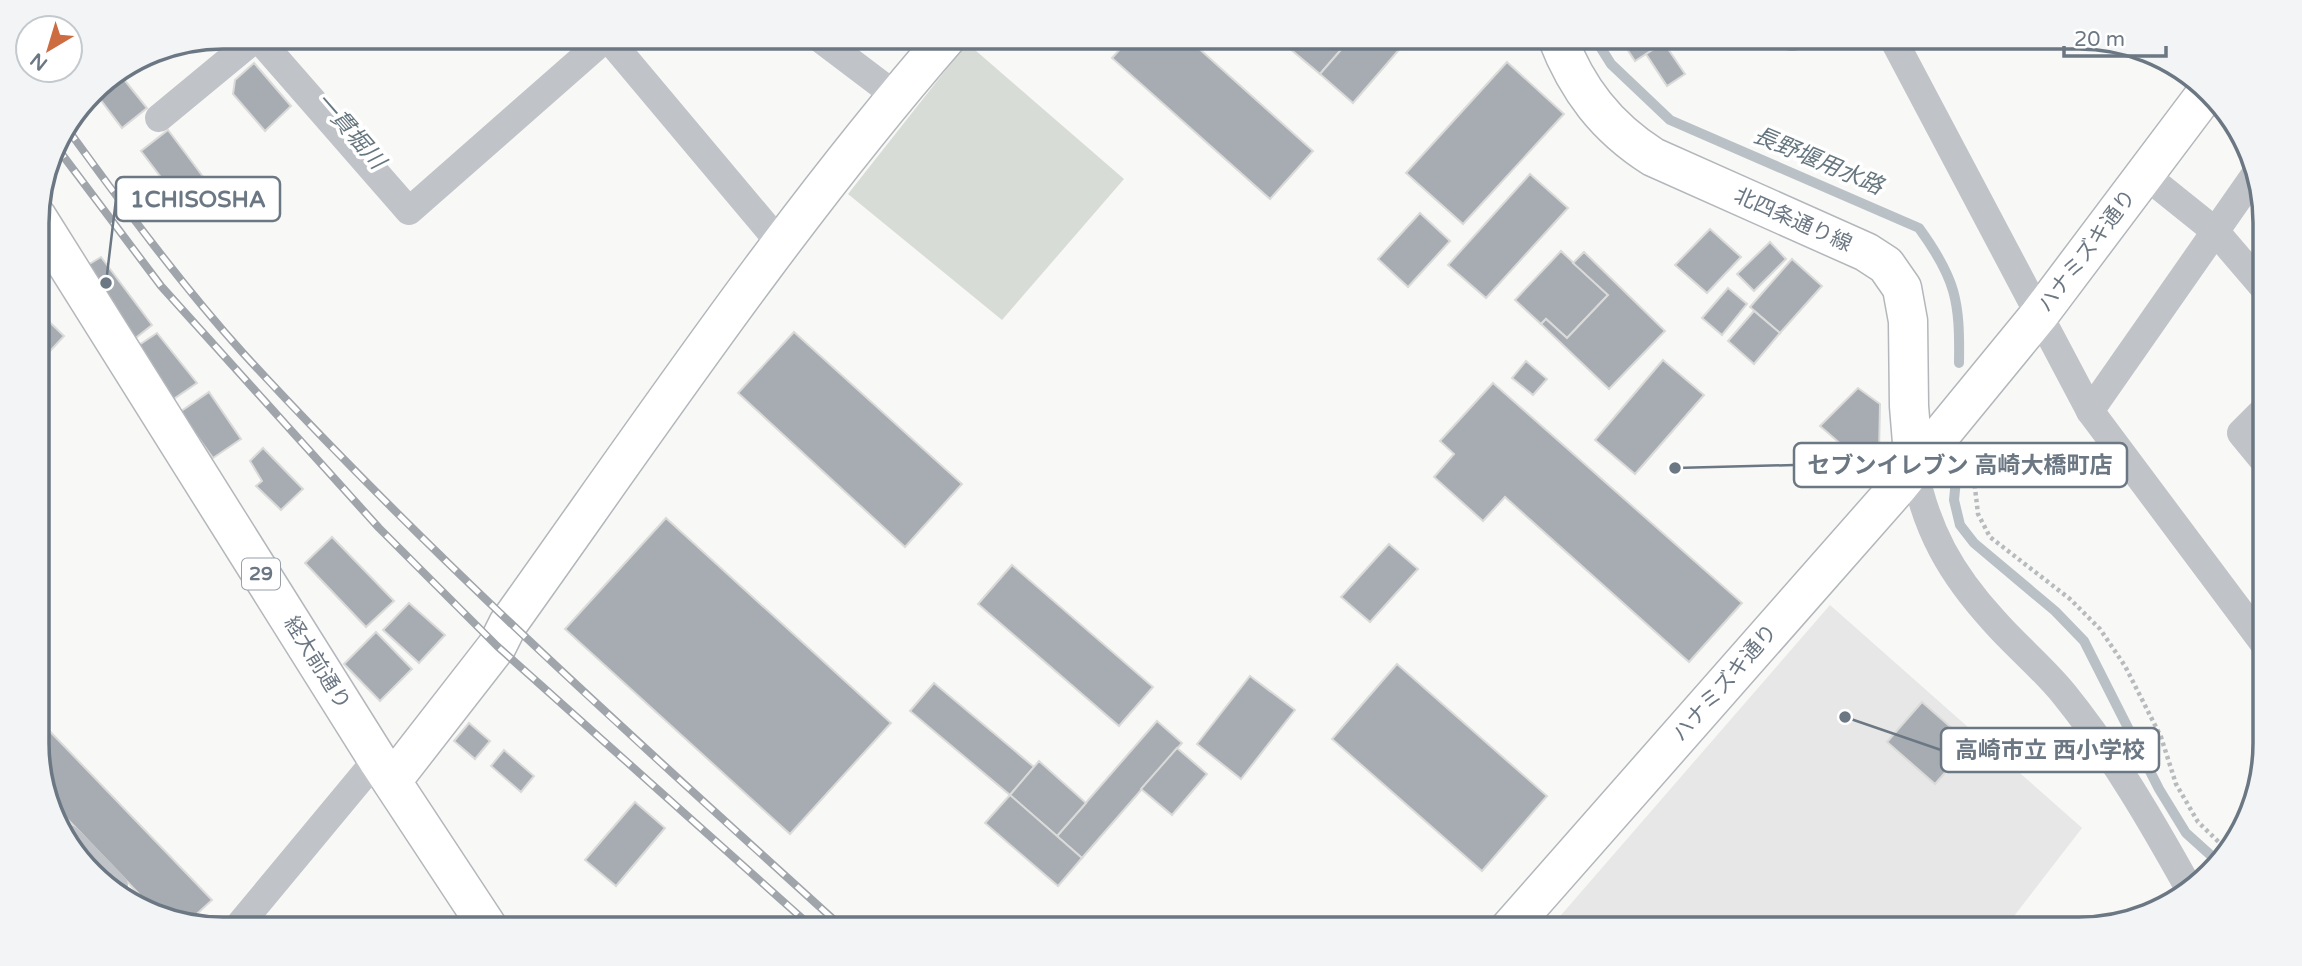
<svg xmlns="http://www.w3.org/2000/svg" width="2302" height="966" font-family="'Varela Round','Noto Sans JP',sans-serif">
<style>
.built{fill:#e6e7e6}
.green{fill:#d8dcd6}
.lines{fill:none;stroke-linecap:round;stroke-linejoin:round}
.stream{stroke:#b9c1c6;stroke-width:10}
.building{fill:#a6acb2;stroke:#dadad8;stroke-width:2}
.secondary-casing{stroke:#b3b7bb;stroke-width:41}
.primary-casing{stroke:#b4b7bb;stroke-width:41}
.path{stroke:#b8bbbe;stroke-width:4.5;stroke-dasharray:3.5 3.5;stroke-linecap:butt}
.street{stroke:#c0c3c7;stroke-width:28}
.secondary{stroke:#fff;stroke-width:38}
.primary{stroke:#fff;stroke-width:38}
.rail-casing{stroke:#a0a5ab;stroke-width:8}
.rail{stroke:#fff;stroke-width:5;stroke-dasharray:16;stroke-linecap:butt}
.labels{text-anchor:middle;dominant-baseline:central;stroke-width:7;stroke-linejoin:round;paint-order:stroke}
.shield{fill:#fff;stroke:#97a0a8;stroke-width:2}
.shield-label{font-size:19px;font-weight:bold;fill:#6b7783}
.street-label{font-size:21px;fill:#6b7783;stroke:#fff}
.water-label{font-size:23px;font-style:italic;fill:#67777f;stroke:#fff}
.rim{fill:none;stroke:#6b7783;stroke-width:3.5}
.leader{fill:none;stroke:#6b7783;stroke-width:2.5}
.callout-dot{fill:#6b7783;stroke:#fff;stroke-width:2.5}
.callout{fill:#fff;stroke:#6b7783;stroke-width:2.5}
.callout-label{font-size:23px;text-anchor:middle;font-weight:bold;fill:#6b7783}
</style>
<rect width="100%" height="100%" fill="#f8f8f6"/>
<path class="built" d="M1830,605l252,223 -78,101h-455z"/>
<path class="green" d="M967,43l157,136 -122,141 -154,-126z"/>
<g class="lines">
<g class="stream">
<path d="M1594,37l17,27 59,56 249,108c37,51 41,73 40,135"/>
<path d="M1958,459l-4,41 6,25 14,18 81,68 29,30 75,148 27,44 30,27"/>
</g>
</g>
<g class="building">
<path d="M1131,37h55l127,114 -43,48 -158,-141z"/>
<path d="M1276,37h76l-32,37z"/>
<path d="M1352,37h58l-57,66 -33,-29z"/>
<path d="M1619,37h48l2,2 -34,22z"/>
<path d="M1664,43l21,31 -18,12 -21,-32z"/>
<path d="M1507,62l57,52 -101,110 -57,-51z"/>
<path d="M254,63l37,43 -26,25 -32,-37 2,-14z"/>
<path d="M118,72l29,36 -25,20 -28,-37 6,-8z"/>
<path d="M168,130l42,56 -27,20 -42,-55z"/>
<path d="M1530,174l38,34 -82,90 -38,-33z"/>
<path d="M1420,213l30,28 -42,46 -30,-28z"/>
<path d="M1710,229l31,28 -34,36 -32,-28z"/>
<path d="M1770,242l16,17 -32,32 -17,-17z"/>
<path d="M1561,251l47,44 -41,43 -21,-19 -5,5 -26,-24z"/>
<path d="M1584,252l81,79 -56,58 -68,-65 5,-5 21,19 41,-43 -35,-32z"/>
<path d="M101,257l51,68 -19,15 -50,-72z"/>
<path d="M1792,259l30,27 -42,47 -30,-26z"/>
<path d="M1728,288l19,16 -25,31 -20,-17z"/>
<path d="M37,310l27,26 -26,28z"/>
<path d="M1754,311l26,22 -26,31 -26,-23z"/>
<path d="M794,332l168,152 -57,63 -167,-154z"/>
<path d="M157,333l40,50 -25,17 -36,-53z"/>
<path d="M1663,360l41,35 -69,79 -40,-34z"/>
<path d="M1526,361l21,18 -14,16 -21,-17z"/>
<path d="M1493,383l249,220 -53,59 -184,-165 -22,24 -49,-44 20,-23 -14,-13z"/>
<path d="M1858,388l22,16 -1,49 -13,13 -46,-40z"/>
<path d="M209,392l32,47 -28,19 -33,-46z"/>
<path d="M263,448l40,41 -22,21 -25,-24 6,-5 -12,-20z"/>
<path d="M666,518l225,205 -101,111 -225,-205z"/>
<path d="M332,537l62,64 -28,26 -61,-64z"/>
<path d="M1389,544l29,25 -48,53 -29,-25z"/>
<path d="M1012,565l141,122 -34,39 -141,-122z"/>
<path d="M409,603l36,32 -26,28 -36,-33z"/>
<path d="M376,632l36,37 -32,32 -36,-37z"/>
<path d="M1397,664l150,132 -65,75 -150,-132z"/>
<path d="M1250,676l45,34 -54,69 -44,-35z"/>
<path d="M934,683l100,84 -24,28 -100,-84z"/>
<path d="M1922,702l48,42 -35,40 -48,-42z"/>
<path d="M38,719l174,181 -24,22 -27,-5 -107,-112 -16,-37z"/>
<path d="M1157,721l25,22 -100,115 -25,-22z"/>
<path d="M469,723l21,18 -15,18 -21,-18z"/>
<path d="M1177,748l30,26 -35,41 -31,-26z"/>
<path d="M504,750l30,26 -13,16 -30,-26z"/>
<path d="M1039,761l47,42 -29,33 -47,-41z"/>
<path d="M1010,795l72,63 -24,28 -73,-63z"/>
<path d="M635,802l30,26 -49,58 -31,-26z"/>
<path d="M1101,918l12,11h-21z"/>
</g>
<g class="lines">
<g class="secondary-casing">
<g id="secondary">
<path d="M1557,37c20,52 49,90 96,120l213,95 20,13 16,23 6,33 1,85 5,61"/>
<path d="M392,781l105,-135 11,-22c142,-199 279,-403 439,-587"/>
<path d="M1509,929l389,-442 141,-172 167,-222"/>
</g>
</g>
<g class="primary-casing">
<path id="primary" d="M37,217l340,542 112,170"/>
</g>
<path class="path" d="M1977,450l-2,38 3,26 12,23 80,62 30,30 25,37 36,71 15,47 22,38 27,26"/>
<g class="street">
<path d="M257,37l152,174 198,-174"/>
<path d="M607,37l173,206"/>
<path d="M818,37l78,59"/>
<path d="M1791,37h2"/>
<path d="M1892,37l198,374 175,234"/>
<path d="M159,118l98,-81"/>
<path d="M2144,174l71,57 49,57"/>
<path d="M2264,410l-23,23 23,28"/>
<path d="M2090,411l164,-235"/>
<path d="M1914,467c12,63 37,107 80,154 22,25 49,47 70,73 50,62 88,128 127,198"/>
<path d="M68,839l46,47"/>
<path d="M236,929l141,-170"/>
</g>
<use href="#secondary" class="secondary"/>
<use href="#primary" class="primary"/>
<g class="rail-casing">
<g id="rail">
<path d="M66,127c56,77 113,155 177,226 188,205 395,389 601,576"/>
<path d="M55,145l106,141 218,242 118,118 317,283"/>
</g>
</g>
<use href="#rail" class="rail"/>
</g>
<g class="labels">
<rect class="shield" x="242" y="558.5" width="38" height="31" rx="5"/>
<g class="shield-label">
<text x="261" y="574">29</text>
</g>
<g class="street-label">
<text transform="translate(1793 220) rotate(24)">北四条通り線</text>
<text transform="translate(2087 251) rotate(-53)">ハナミズキ通り</text>
<text transform="translate(317 663) rotate(58)">経大前通り</text>
<text transform="translate(1725 683) rotate(-49)">ハナミズキ通り</text>
</g>
<g class="water-label">
<text transform="translate(350 131) rotate(49)">一貫堀川</text>
<text transform="translate(1818 161) rotate(23)">長野堰用水路</text>
</g>
</g>
<path d="M0 0H2302V966H0ZM223 49H2079A174 174 0 0 1 2253 223V743A174 174 0 0 1 2079 917H223A174 174 0 0 1 49 743V223A174 174 0 0 1 223 49Z" fill="#f3f4f5" fill-rule="evenodd"/>
<path class="rim" d="M223 49H2079A174 174 0 0 1 2253 223V743A174 174 0 0 1 2079 917H223A174 174 0 0 1 49 743V223A174 174 0 0 1 223 49Z"/>
<path class="leader" d="M106 283L116 199M1675 468L1794 465M1845 717L1941 750"/>
<g class="callout-dot">
<circle cx="106" cy="283" r="7"/>
<circle cx="1675" cy="468" r="7"/>
<circle cx="1845" cy="717" r="7"/>
</g>
<g class="callout">
<rect x="116" y="177" width="164" height="44" rx="7"/>
<rect x="1794" y="443" width="333" height="44" rx="7"/>
<rect x="1941" y="728" width="218" height="44" rx="7"/>
</g>
<g class="callout-label">
<text x="198" y="207">1CHISOSHA</text>
<text x="1960" y="473">セブンイレブン 高崎大橋町店</text>
<text x="2050" y="758">高崎市立 西小学校</text>
</g>
<g transform="translate(49 49) rotate(218)"><circle r="33" fill="#ffffff" stroke="#c4c9cd" stroke-width="2"/>
<path d="M0-5L12 26L0 18L-12 26Z" fill="#cd6b41"/>
<text y="-10" font-size="19" font-weight="bold" text-anchor="middle" fill="#6b7783">N</text>
</g>
<path d="M2064 46v10h102v-10" fill="none" stroke="#6b7783" stroke-width="3.5"/>
<text x="2074" y="46" font-size="21" fill="#6b7783" stroke="#ffffff" stroke-width="5" paint-order="stroke">20 m</text>
</svg>
